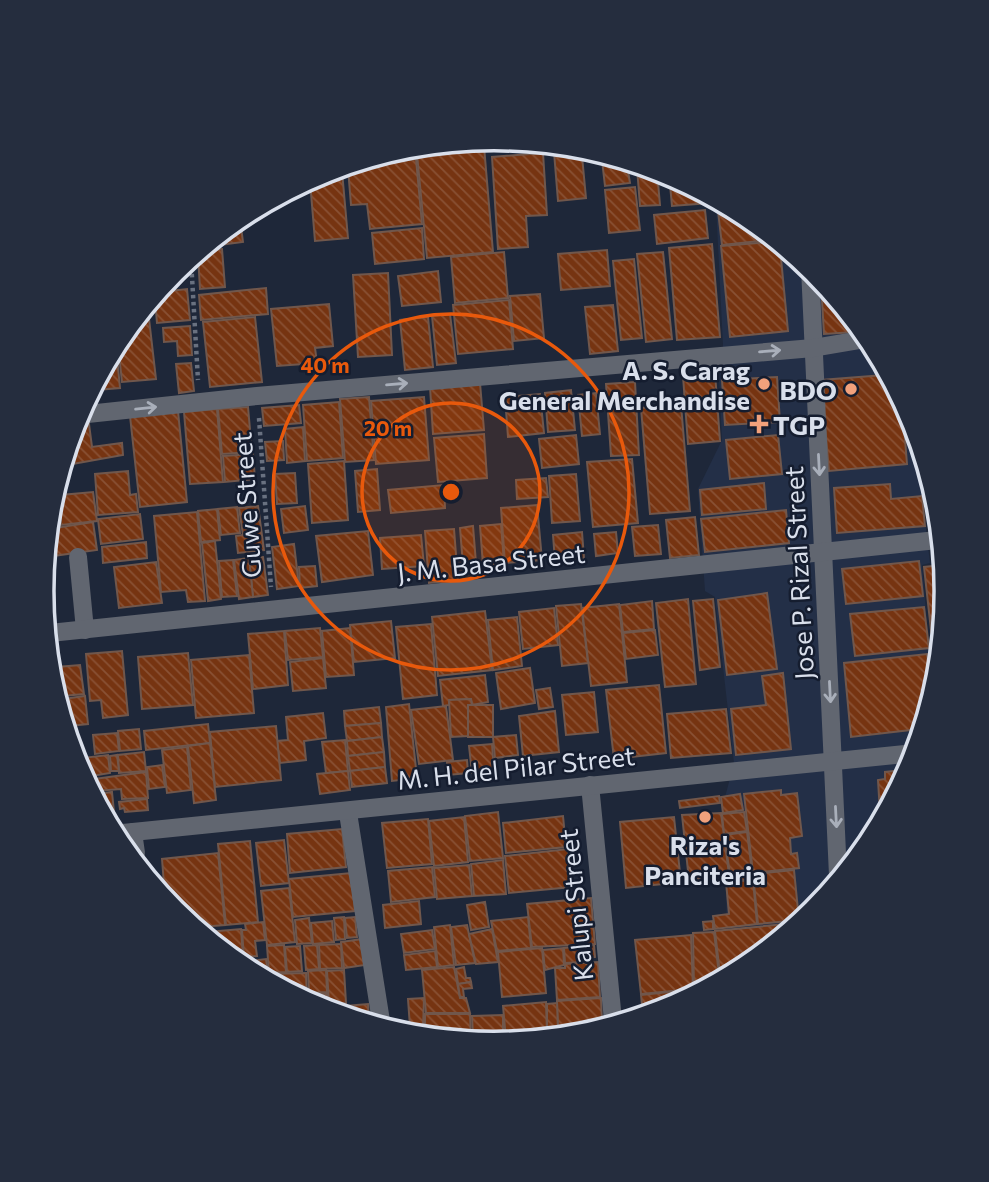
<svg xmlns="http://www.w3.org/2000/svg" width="989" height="1182" font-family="Commissioner,sans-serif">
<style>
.built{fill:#232f47}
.building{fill:url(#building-back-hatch);stroke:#70574c;stroke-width:2}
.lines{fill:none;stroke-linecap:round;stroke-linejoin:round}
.path{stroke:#697180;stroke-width:4.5;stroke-dasharray:3.5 3.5;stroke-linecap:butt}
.minor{stroke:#616670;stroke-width:18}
.oneway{stroke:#a9afba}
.ring{fill:none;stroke:#e8590c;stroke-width:3.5}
.poi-dot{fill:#f1a17c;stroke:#151d2f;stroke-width:2.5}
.labels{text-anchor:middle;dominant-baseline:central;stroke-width:5;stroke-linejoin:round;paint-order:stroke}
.poi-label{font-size:26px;font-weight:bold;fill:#d9dfeb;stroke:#151d2f;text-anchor:end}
.street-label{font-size:26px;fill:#d9dfeb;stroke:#151d2f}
.rim{fill:none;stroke:#d9dfeb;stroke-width:3.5}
.centre{fill:#e8590c;stroke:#151d2f;stroke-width:3.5}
.ring-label{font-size:21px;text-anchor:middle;font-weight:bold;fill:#e8590c;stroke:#151d2f;stroke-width:5;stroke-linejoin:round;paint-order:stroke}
</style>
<defs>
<pattern id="building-back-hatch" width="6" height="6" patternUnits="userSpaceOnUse" patternTransform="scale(1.75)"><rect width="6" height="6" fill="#763411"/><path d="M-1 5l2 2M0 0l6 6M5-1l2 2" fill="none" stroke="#895134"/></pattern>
</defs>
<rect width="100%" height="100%" fill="#1e2739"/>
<path class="built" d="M716,205l99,66 98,147 17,145 -8,2 9,104 -19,96 -98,146 -106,71 -2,-47 21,-4 -3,-130 10,-38 -19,-166 -10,-6 -7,-102 24,-49 -3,-63 4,-32z"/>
<g class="building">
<path d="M484,146l9,106 -66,6 -10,-104z"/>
<path d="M554,152l28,4 4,42 -28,3z"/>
<path d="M543,153l4,62 -21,1 2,31 -30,2 -6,-92z"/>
<path d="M416,159l6,65 -52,5 -3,-25 -16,1 -3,-37z"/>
<path d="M602,160l25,5 3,18 -25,3z"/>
<path d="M637,167l20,4 3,34 -20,1z"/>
<path d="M342,171l6,67 -33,3 -5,-60 11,-8z"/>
<path d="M669,174l41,27v2l-38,3z"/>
<path d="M635,187l5,43 -31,3 -4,-43z"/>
<path d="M705,210l3,28 -51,6 -3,-29z"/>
<path d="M718,211h6l45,29 -47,5z"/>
<path d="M241,227l2,15 -31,4z"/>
<path d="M422,228l2,31 -49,5 -3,-31z"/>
<path d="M770,242l10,6 8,83 -58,6 -9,-91z"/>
<path d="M712,244l8,93 -43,3 -8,-92z"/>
<path d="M222,249l3,38 -25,2 -2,-34 7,-5z"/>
<path d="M607,250l3,36 -49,4 -3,-36z"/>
<path d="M504,252l4,46 -53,5 -4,-46z"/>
<path d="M663,252l9,87 -26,3 -9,-88z"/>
<path d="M634,259l8,79 -21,2 -8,-79z"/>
<path d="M438,271l3,31 -39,4 -4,-30z"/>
<path d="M388,273l4,82 -34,2 -5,-82z"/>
<path d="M821,284h2l32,48 -31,2z"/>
<path d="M266,288l2,26 -67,6 -2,-25z"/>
<path d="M187,289l3,31 -33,3 -2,-23 6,-8z"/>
<path d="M540,294l4,44 -30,3 -4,-45z"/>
<path d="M509,300l4,49 -55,5 -5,-49z"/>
<path d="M329,304l4,42 -18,2 2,15 -40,3 -6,-57z"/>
<path d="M613,305l5,46 -28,3 -5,-47z"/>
<path d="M148,310l8,69 -34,3 -3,-28z"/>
<path d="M450,314l6,49 -19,2 -5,-49z"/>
<path d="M255,317l7,65 -52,5 -7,-65z"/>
<path d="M428,317l5,50 -28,3 -5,-50z"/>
<path d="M190,326l2,29 -14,1 -1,-15 -13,1 -1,-14z"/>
<path d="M117,357l3,31 -25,2z"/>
<path d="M191,363l3,28 -15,2 -3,-29z"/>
<path d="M715,373l5,68 -32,3 -5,-68z"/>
<path d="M884,375l18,27 5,62 -78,7 -8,-91z"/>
<path d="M777,377l3,45 -55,3 -3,-45z"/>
<path d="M635,382l4,73 -28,1 -5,-72z"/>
<path d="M480,383l4,47 -51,4 -3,-47z"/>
<path d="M571,390l4,40 -27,2 -3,-39z"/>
<path d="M596,393l4,41 -18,2 -4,-41z"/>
<path d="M540,394l4,39 -36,4 -3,-40z"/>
<path d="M369,397l5,63 -29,2 -5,-63z"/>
<path d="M424,397l5,63 -53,4 -5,-63z"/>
<path d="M339,402l4,56 -36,3 -4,-56z"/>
<path d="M299,405l2,18 -37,3 -2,-18z"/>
<path d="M681,405l9,106 -40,3 -9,-106z"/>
<path d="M248,407l4,45 -30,2 -4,-45z"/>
<path d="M217,409l6,73 -33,2 -6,-72z"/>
<path d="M178,411l9,91 -47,5 -10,-91z"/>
<path d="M89,424l3,23 30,-4 1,12 -56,10 8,-40z"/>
<path d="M303,427l2,34 -18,2 -2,-34z"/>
<path d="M484,434l3,44 -49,4 -4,-44z"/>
<path d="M576,435l3,29 -37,4 -3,-29z"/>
<path d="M778,435l4,39 -52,5 -4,-39z"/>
<path d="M283,441l1,19 -17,1 -2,-19z"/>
<path d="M253,454l2,25 -30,3 -2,-26z"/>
<path d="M632,459l6,64 -45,4 -6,-65z"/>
<path d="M344,461l4,59 -36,3 -4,-59z"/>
<path d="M377,469l3,41 -22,2 -3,-41z"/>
<path d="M128,471l2,24 6,-1 2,18 -40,3 -3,-41z"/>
<path d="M295,473l2,30 -20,1 -2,-30z"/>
<path d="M576,474l4,47 -28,2 -3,-47z"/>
<path d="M546,478l2,19 -31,2 -1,-19z"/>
<path d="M925,480l9,46h-5z"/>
<path d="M764,483l2,26 -64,6 -2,-25z"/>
<path d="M890,484l1,15 31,-3 3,30 -88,7 -3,-45z"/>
<path d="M444,485l1,23 -54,5 -3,-23z"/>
<path d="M93,492l4,29 -36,4v-30z"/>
<path d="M537,505l5,55 -37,3 -4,-55z"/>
<path d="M258,506l6,44 -26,3 -2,-17 7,-1 -4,-27z"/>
<path d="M305,506l3,24 -24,3 -3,-24z"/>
<path d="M237,507l3,26 -19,2 -3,-26z"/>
<path d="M217,509l3,31 -19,2 -3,-31z"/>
<path d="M786,510l3,33 -84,9 -4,-33z"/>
<path d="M197,512l8,89 -17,1 -2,-12 -25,2 -7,-76z"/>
<path d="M140,514l3,25 -42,5 -3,-25z"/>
<path d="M695,517l4,38 -29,3 -4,-38z"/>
<path d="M93,522l4,28 -44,6 2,-28z"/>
<path d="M501,524l3,39 -21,2 -3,-39z"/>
<path d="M658,525l3,29 -26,2 -3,-29z"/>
<path d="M473,526l3,37 -13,2 -3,-37z"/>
<path d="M454,529l4,51 -29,3 -4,-52z"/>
<path d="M368,531l5,44 -51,7 -6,-46z"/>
<path d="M582,532l2,26 -29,3 -2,-26z"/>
<path d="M616,532l2,21 -22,3 -2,-22z"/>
<path d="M421,535l3,31 -42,3 -2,-31z"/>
<path d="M215,541l6,58 -13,2 -6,-58z"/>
<path d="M146,542l1,16 -44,5 -1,-16z"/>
<path d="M294,544l5,42 -22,3 -5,-42z"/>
<path d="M263,557l5,38 -15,2 -4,-39z"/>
<path d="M249,558l4,39 -14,2 -5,-39z"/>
<path d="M233,560l4,36 -15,1 -3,-36z"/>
<path d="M919,561l4,35 -77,8 -4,-35z"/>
<path d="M156,562l6,41 -43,5 -5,-41z"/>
<path d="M942,565l5,26 -9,47 -6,1 -8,-72z"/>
<path d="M315,566l2,20 -17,2 -1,-21z"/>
<path d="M45,573l3,30h-4l-2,-12z"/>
<path d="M767,593l10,76 -50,6 -9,-75z"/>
<path d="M688,599l8,85 -31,3 -9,-84z"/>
<path d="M713,599l7,68 -20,3 -7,-69z"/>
<path d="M652,601l2,28 -31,3 -3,-27z"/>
<path d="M581,604l7,59 -26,3 -6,-60z"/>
<path d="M619,604l8,78 -36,4 -9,-78z"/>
<path d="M924,607l5,41 -74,8 -5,-42z"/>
<path d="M554,608l4,37 -35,4 -4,-37z"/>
<path d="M485,611l7,59 -54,6 -6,-59z"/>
<path d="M517,617l5,49 -29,4 -5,-50z"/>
<path d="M391,621l4,37 -41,4 -4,-37z"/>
<path d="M431,624l6,71 -34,4 -7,-72z"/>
<path d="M320,628l3,29 -35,3 -3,-29z"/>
<path d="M350,628l4,47 -28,2 -4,-46z"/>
<path d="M655,630l3,25 -32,4 -3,-26z"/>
<path d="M284,631l4,54 -35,4 -5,-55z"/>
<path d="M122,651l6,64 -25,3 -2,-18 -11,1 -4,-47z"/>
<path d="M188,653l5,52 -51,4 -4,-52z"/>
<path d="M927,654l3,23 -11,52 -68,8 -7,-74z"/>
<path d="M249,655l5,58 -58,5 -5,-58z"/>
<path d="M323,658l3,30 -33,3 -3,-29z"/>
<path d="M80,665l4,29 -21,2 -6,-29z"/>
<path d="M530,668l5,35 -34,6 -5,-36z"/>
<path d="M783,673l8,76 -55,6 -5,-46 35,-4 -4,-29z"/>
<path d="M485,675l3,27 -16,3 -1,-6 -22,1v5l-6,1 -3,-26z"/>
<path d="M659,685l7,68 -52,6 -8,-69z"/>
<path d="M550,688l3,19 -14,2 -3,-19z"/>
<path d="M594,692l4,40 -32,3 -4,-40z"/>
<path d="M85,696l3,28 -19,2 -6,-27z"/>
<path d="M471,699l1,6h-4v31l-17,1 -2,-37z"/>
<path d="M409,704l8,74 -25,3 -6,-74z"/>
<rect x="468" y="705" width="25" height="32"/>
<path d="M446,706l7,54 -34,4 -8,-54z"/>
<path d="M379,707l2,16 -36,3 -1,-15z"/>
<path d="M726,709l5,44 -60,5 -4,-44z"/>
<path d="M555,711l4,41 -36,4 -4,-40z"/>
<path d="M323,713l3,25 -22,3 2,19 -26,3 -3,-22 11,-1 -2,-23z"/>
<path d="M381,723l1,14 -35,4 -2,-15z"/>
<path d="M208,724l2,19 -64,7 -2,-19z"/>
<path d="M276,726l5,54 -66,7 -5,-55z"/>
<path d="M139,729l2,20 -21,2 -2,-20z"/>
<path d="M76,731l2,15 -5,1 -3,-15z"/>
<path d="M117,733l2,18 -24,3 -2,-19z"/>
<path d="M516,735l2,20 -23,3 -2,-21z"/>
<path d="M382,737l2,15 -36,4 -1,-15z"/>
<path d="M345,740l3,31 -22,2 -4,-31z"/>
<path d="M210,743l6,57 -22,3 -6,-57z"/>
<path d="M492,744l2,28 -22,1 -3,-27z"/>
<path d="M187,747l4,43 -24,3 -5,-43z"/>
<path d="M144,752l2,19 -27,2 -1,-18z"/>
<path d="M384,752l1,15 -35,4 -2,-15z"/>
<path d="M108,755l2,18 -25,4 -3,-19z"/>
<path d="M117,755l2,16h-8l-1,-15z"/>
<path d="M467,760l1,13 -20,2 -1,-13z"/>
<path d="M162,765l3,22 -16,2 -2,-22z"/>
<path d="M385,767l2,16 -35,4 -2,-16z"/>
<path d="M903,770l2,5 -25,38 -2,-33 7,-1v-7z"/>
<path d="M348,771l2,19 -30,4 -3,-20z"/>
<path d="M146,772l2,26 -26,1 -1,-10 -26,2 -8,-11z"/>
<path d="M781,790v5l16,-2 5,43 -12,2 1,16 6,-1 2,15 -46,5 -9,-79z"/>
<path d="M112,792l2,20h-5l-12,-18z"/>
<path d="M740,794l3,16 -20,3 -2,-16z"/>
<path d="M719,796l1,7 -40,5 -1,-7z"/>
<path d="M147,799l1,11 -23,2 -1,-4 -4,1 -1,-7z"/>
<path d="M498,812l5,46 -33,3 -5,-45z"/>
<path d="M744,812l3,19 -23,3 -2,-20z"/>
<path d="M721,813l8,61 -40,6 -7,-65z"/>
<path d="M563,816l3,31 -60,6 -3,-30z"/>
<path d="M464,817l4,45 -34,4 -5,-45z"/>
<path d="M674,817l7,65 -55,6 -6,-66z"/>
<path d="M428,819l4,45 -45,4 -5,-45z"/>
<path d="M342,829l4,38 -56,6 -3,-39z"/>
<path d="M747,832l5,40 -22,2 -6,-39z"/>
<path d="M284,840l5,43 -28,3 -5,-43z"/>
<path d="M250,841l8,81 -32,3 -8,-81z"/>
<path d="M568,849l4,38 -63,6 -4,-37z"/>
<path d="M218,853l7,72 -26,2 -25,-16 -9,-14 -3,-38z"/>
<path d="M503,860l3,34 -32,2 -3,-32z"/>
<path d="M469,865l3,31 -35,3 -3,-31z"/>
<path d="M432,867l3,30 -44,5 -3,-31z"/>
<path d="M794,870l5,50 -41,4 -5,-50z"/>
<path d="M752,872l1,7 -26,3v-7z"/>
<path d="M351,873l4,38 -62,6 -4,-38z"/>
<path d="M753,880l4,44 -42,5 -2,-13 16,-2 -3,-32z"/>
<path d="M289,888l6,54 -28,3 -6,-54z"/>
<path d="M591,898l4,46 -63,3 -5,-43z"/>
<path d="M419,901l2,23 -36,4 -2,-23z"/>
<path d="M485,902l4,25 -18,3 -4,-25z"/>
<path d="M344,917l1,22 -9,1 -2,-22z"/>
<path d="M355,917l2,20 -10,1 -2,-20z"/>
<path d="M528,917l3,31 -34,3 -6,-30z"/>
<path d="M309,918l3,25 -15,1 -2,-24z"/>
<path d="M332,921l2,21 -21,2 -2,-21z"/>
<path d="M713,921v8l-9,1 -1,-8z"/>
<path d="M263,922l2,18 -10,1 2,15 -9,1 1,4 -5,-3 -2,-28h4l-1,-6z"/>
<path d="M796,923l-76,51 -5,-43z"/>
<path d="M450,925l4,40 -16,2 -4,-40z"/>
<path d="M467,925l8,38 -19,2 -5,-38z"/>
<path d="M241,929l2,28 -36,-25z"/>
<path d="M492,929l6,33 -22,2 -7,-30z"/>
<path d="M432,930l3,19 -31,4 -3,-19z"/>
<path d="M714,932l5,43 -25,14 -1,-56z"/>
<path d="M691,935l2,54 -52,5 -6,-54z"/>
<path d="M362,939l3,26 -21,3 -3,-26z"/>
<path d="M341,944l1,24 -22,1 -1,-24z"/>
<path d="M284,945l2,27 -17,1 -2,-27z"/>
<path d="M317,945l2,24 -13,1 -2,-24z"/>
<path d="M594,945l1,12 -11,2 -1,-13z"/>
<path d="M300,946l2,25 -15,1 -2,-25z"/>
<path d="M582,946l1,16 -18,1 -1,-15z"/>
<path d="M542,948l4,45 -44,4 -4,-45z"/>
<path d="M563,948l1,17 -19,5 -2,-20z"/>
<path d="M435,951l2,16 -31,3 -2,-15z"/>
<path d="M266,959l2,14 -18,-12z"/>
<path d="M598,962l2,35 -43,3 -2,-32h10v-4z"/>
<path d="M454,967l6,31h6l4,15h-44l-4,-43z"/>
<path d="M464,967l2,11h4l1,4 -13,2 -2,-15z"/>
<path d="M326,970l1,22 -18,1 -1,-22z"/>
<path d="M344,970l2,33 -17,1 -2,-33z"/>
<path d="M306,973l1,26 -37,-25z"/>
<path d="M471,982l1,6 -9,1 1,8h-4l-2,-13z"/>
<path d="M697,989l-30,20 -24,5 -2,-19z"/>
<path d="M309,994h18v9l-13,1 -4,-3z"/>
<path d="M424,998l-1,31 -13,-2 -2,-28z"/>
<path d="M601,998l1,24 -44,9 -1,-30z"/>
<path d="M546,1002l1,31 -41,6 -3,-33z"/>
<path d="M557,1003l1,28 -11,2v-29z"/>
<path d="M368,1004l1,14 -24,-4v-8z"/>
<path d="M331,1006h13v8l-13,-3z"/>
<path d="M425,1014h45l1,24 -46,-8z"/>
<path d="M503,1015v20l-30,2 -1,-21z"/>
</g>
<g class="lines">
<g class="path">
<path d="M191,260l7,120"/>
<path d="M259,418l12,169"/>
</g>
<g class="minor">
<path d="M810,268l28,607"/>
<path d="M78,415l179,-19 556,-48 47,-8"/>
<path d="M78,557l7,73"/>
<path d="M50,633l887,-93"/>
<path d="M590,785l23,235"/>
<path d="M348,813l33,208"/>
<path d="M133,832l3,21"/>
<path d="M123,833l792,-80"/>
</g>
</g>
<defs><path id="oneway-shaft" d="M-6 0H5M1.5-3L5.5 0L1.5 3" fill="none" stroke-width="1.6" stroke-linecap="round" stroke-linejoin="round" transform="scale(1.75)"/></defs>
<g class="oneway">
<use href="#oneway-shaft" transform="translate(770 351) rotate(-5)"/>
<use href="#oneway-shaft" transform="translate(397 384) rotate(-5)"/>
<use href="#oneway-shaft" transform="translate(146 408) rotate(-6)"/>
<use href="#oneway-shaft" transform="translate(819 465) rotate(87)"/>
<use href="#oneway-shaft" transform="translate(830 692) rotate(87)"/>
<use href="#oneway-shaft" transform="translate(836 817) rotate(87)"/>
</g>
<circle cx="451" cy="492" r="89" fill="#e8590c" fill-opacity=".12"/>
<g class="ring">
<circle cx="451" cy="492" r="89"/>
<circle cx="451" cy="492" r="178"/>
</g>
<g class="poi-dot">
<circle cx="764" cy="384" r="7"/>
<circle cx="851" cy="389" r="7"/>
<path d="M755.5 413.5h7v7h7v7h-7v7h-7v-7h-7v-7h7z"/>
<circle cx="705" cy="817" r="7"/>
</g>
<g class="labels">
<g class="poi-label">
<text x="750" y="369">A. S. Carag<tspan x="750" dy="30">General Merchandise</tspan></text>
<text x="837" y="389">BDO</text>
<text x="773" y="424" text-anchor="start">TGP</text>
<text x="705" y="844" text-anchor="middle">Riza's<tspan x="705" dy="30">Panciteria</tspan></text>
</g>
<g class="street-label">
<text transform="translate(246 505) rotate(-94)">Guwe Street</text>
<text transform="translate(491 562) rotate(-6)">J. M. Basa Street</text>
<text transform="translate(798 573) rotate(-93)">Jose P. Rizal Street</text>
<text transform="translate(516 767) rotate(-6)">M. H. del Pilar Street</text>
<text transform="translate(575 905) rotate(-96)">Kalupi Street</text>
</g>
</g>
<path d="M0 0H989V1182H0ZM54 591a440 440 0 1 1 880 0a440 440 0 1 1-880 0Z" fill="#252d3e" fill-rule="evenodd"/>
<path class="rim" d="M54 591a440 440 0 1 1 880 0a440 440 0 1 1-880 0Z"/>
<circle cx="451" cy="492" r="10" class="centre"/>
<g class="ring-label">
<text x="325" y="373">40 m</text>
<text x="388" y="436">20 m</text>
</g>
</svg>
